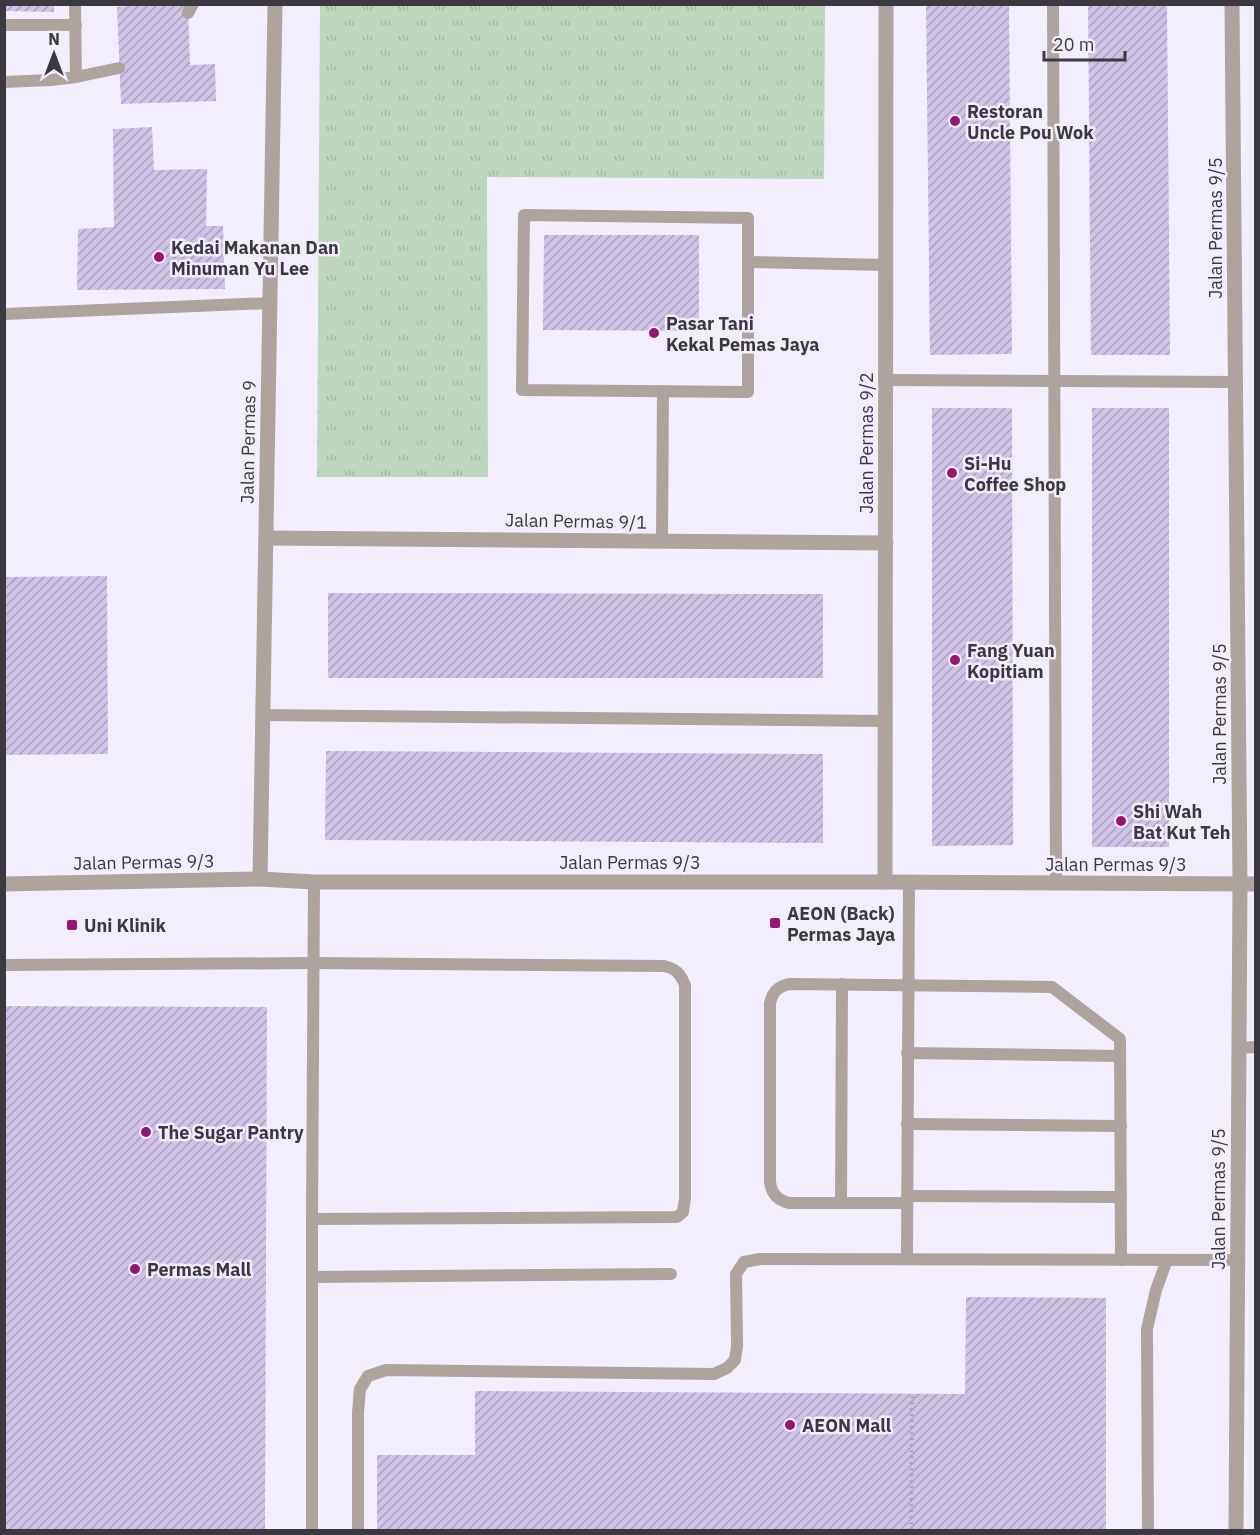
<svg xmlns="http://www.w3.org/2000/svg" width="1260" height="1535" font-family="'IBM Plex Sans',sans-serif">
<style>
.grass{fill:url(#grass-tufts)}
.building{fill:url(#building-hatch)}
.lines{fill:none;stroke-linecap:round;stroke-linejoin:round}
.path{stroke:#a29eab;stroke-width:4;stroke-dasharray:1.5 4.5;stroke-linecap:butt}
.service{stroke:#afa39e;stroke-width:12}
.minor{stroke:#afa39e;stroke-width:15}
.tertiary{stroke:#afa39e;stroke-width:15}
.poi-dot{fill:#95166f;stroke:#f3eefd;stroke-width:2}
.labels{text-anchor:middle;dominant-baseline:central;stroke-width:5;stroke-linejoin:round;paint-order:stroke}
.poi-label{font-size:18px;font-weight:bold;fill:#3c3842;stroke:#f3eefd;text-anchor:start}
.street-label{font-size:18px;fill:#3c3842;stroke:#f3eefd}
</style>
<defs>
<pattern id="grass-tufts" width="24" height="20" patternUnits="userSpaceOnUse" patternTransform="scale(1.5)"><rect width="24" height="20" fill="#bcd7bb"/><path d="M3 7l-1-3M5 7V3M7 7l1-3M15 17l-1-3M17 17v-4M19 17l1-3" fill="none" stroke="#a2b9a2"/></pattern>
<pattern id="building-hatch" width="6" height="6" patternUnits="userSpaceOnUse" patternTransform="scale(1.5)"><rect width="6" height="6" fill="#d0c3e7"/><path d="M-1 1l2-2M0 6l6-6M5 7l2-2" fill="none" stroke="#aa9fbd"/></pattern>
</defs>
<rect width="100%" height="100%" fill="#f3eefd"/>
<path class="grass" d="M320,5h505l-1,174 -337,-2 1,300h-171z"/>
<g class="building">
<path d="M5,4h49v8l-49,-1z"/>
<path d="M153,4h35l2,61 25,-1 1,37 -95,3 -4,-97z"/>
<path d="M1088,4h79l3,351h-79z"/>
<path d="M926,5h83l3,349 -82,1z"/>
<path d="M152,127l2,43 53,-1 -1,57h17l2,63 -148,1 1,-61 36,-2 -1,-98z"/>
<path d="M544,235h155v96l-156,-1z"/>
<path d="M932,408h80l1,437 -81,1z"/>
<rect x="1092" y="408" width="77" height="439"/>
<path d="M107,576l1,178 -104,1v-178z"/>
<path d="M328,593l495,1v84h-495z"/>
<path d="M326,751l497,3v89l-498,-3z"/>
<path d="M4,1006l263,1 -2,523h-261z"/>
<path d="M966,1297l140,1v232h-729v-75h98v-64l490,3z"/>
</g>
<g class="lines">
<path class="path" d="M911,1530l1,-136"/>
<g class="service">
<path d="M75,4l1,73"/>
<path d="M1053,4l3,880"/>
<path d="M188,13l5,-9"/>
<path d="M4,25h72"/>
<path d="M4,82l47,-2 25,-3 43,-9"/>
<path d="M524,215l224,3v174l-226,-2z"/>
<path d="M748,262l138,3"/>
<path d="M5,314l265,-11"/>
<path d="M886,380l350,2"/>
<path d="M662,541l1,-150"/>
<path d="M263,715l622,6"/>
<path d="M4,965l309,-2 351,3c12,3 16,7 21,19v213l-2,14 -6,5 -365,2"/>
<path d="M1238,1048l18,-1"/>
<path d="M907,1053l213,3"/>
<path d="M907,1124l214,2"/>
<path d="M907,1196l214,1"/>
<path d="M841,1203l1,-219"/>
<path d="M907,1203h-118c-11,-3 -17,-8 -19,-21v-178c2,-12 8,-18 20,-20l262,3 68,52 1,221"/>
<path d="M907,1258l2,-376"/>
<path d="M312,1277l359,-3"/>
<path d="M312,1530v-311l2,-337"/>
<path d="M358,1530v-118l2,-23 8,-13 18,-6 328,4 13,-6 8,-8 2,-14 -1,-72 8,-12 16,-3 477,1"/>
<path d="M1148,1530l-1,-201 9,-39 11,-30"/>
</g>
<g class="minor">
<path d="M1232,4l8,880"/>
<path d="M266,538l620,5"/>
<path d="M260,879l15,-875"/>
<path d="M885,882l1,-878"/>
</g>
<g class="tertiary">
<path d="M4,884l256,-5 54,3h571l371,2"/>
<path d="M1236,1530l4,-646"/>
</g>
</g>
<g class="poi-dot">
<circle cx="955" cy="121" r="6"/>
<circle cx="159" cy="257" r="6"/>
<circle cx="654" cy="333" r="6"/>
<circle cx="952" cy="473" r="6"/>
<circle cx="955" cy="660" r="6"/>
<circle cx="1121" cy="821" r="6"/>
<rect x="769" y="917" width="12" height="12" rx="3"/>
<rect x="66" y="919" width="12" height="12" rx="3"/>
<circle cx="146" cy="1132" r="6"/>
<circle cx="135" cy="1269" r="6"/>
<circle cx="790" cy="1425" r="6"/>
</g>
<g class="labels">
<g class="poi-label">
<text x="967" y="111">Restoran<tspan x="967" dy="21">Uncle Pou Wok</tspan></text>
<text x="171" y="247">Kedai Makanan Dan<tspan x="171" dy="21">Minuman Yu Lee</tspan></text>
<text x="666" y="323">Pasar Tani<tspan x="666" dy="21">Kekal Pemas Jaya</tspan></text>
<text x="964" y="463">Si-Hu<tspan x="964" dy="21">Coffee Shop</tspan></text>
<text x="967" y="650">Fang Yuan<tspan x="967" dy="21">Kopitiam</tspan></text>
<text x="1133" y="811">Shi Wah<tspan x="1133" dy="21">Bat Kut Teh</tspan></text>
<text x="787" y="913">AEON (Back)<tspan x="787" dy="21">Permas Jaya</tspan></text>
<text x="84" y="925">Uni Klinik</text>
<text x="158" y="1132">The Sugar Pantry</text>
<text x="147" y="1269">Permas Mall</text>
<text x="802" y="1425">AEON Mall</text>
</g>
<g class="street-label">
<text transform="translate(1215 228) rotate(-90)">Jalan Permas 9/5</text>
<text transform="translate(248 442) rotate(-89)">Jalan Permas 9</text>
<text transform="translate(866 443) rotate(-90)">Jalan Permas 9/2</text>
<text transform="translate(576 521) rotate(1)">Jalan Permas 9/1</text>
<text transform="translate(1219 714) rotate(-90)">Jalan Permas 9/5</text>
<text transform="translate(144 862) rotate(-1)">Jalan Permas 9/3</text>
<text x="630" y="862">Jalan Permas 9/3</text>
<text x="1116" y="864">Jalan Permas 9/3</text>
<text transform="translate(1218 1199) rotate(-90)">Jalan Permas 9/5</text>
</g>
</g>
<rect width="1260" height="1535" fill="none" stroke="#3c3842" stroke-width="12"/>
<g transform="translate(54 54)" stroke="#f3eefd" stroke-width="4.5" paint-order="stroke">
<path d="M0-4.5L10 22L0 15L-10 22Z" fill="#3c3842"/>
<text y="-9" font-size="16" font-weight="bold" text-anchor="middle" fill="#3c3842">N</text>
</g>
<path d="M1044 51v9h81v-9" fill="none" stroke="#3c3842" stroke-width="3"/>
<text x="1053" y="51" font-size="18" fill="#3c3842" stroke="#f3eefd" stroke-width="4.5" paint-order="stroke">20 m</text>
</svg>
